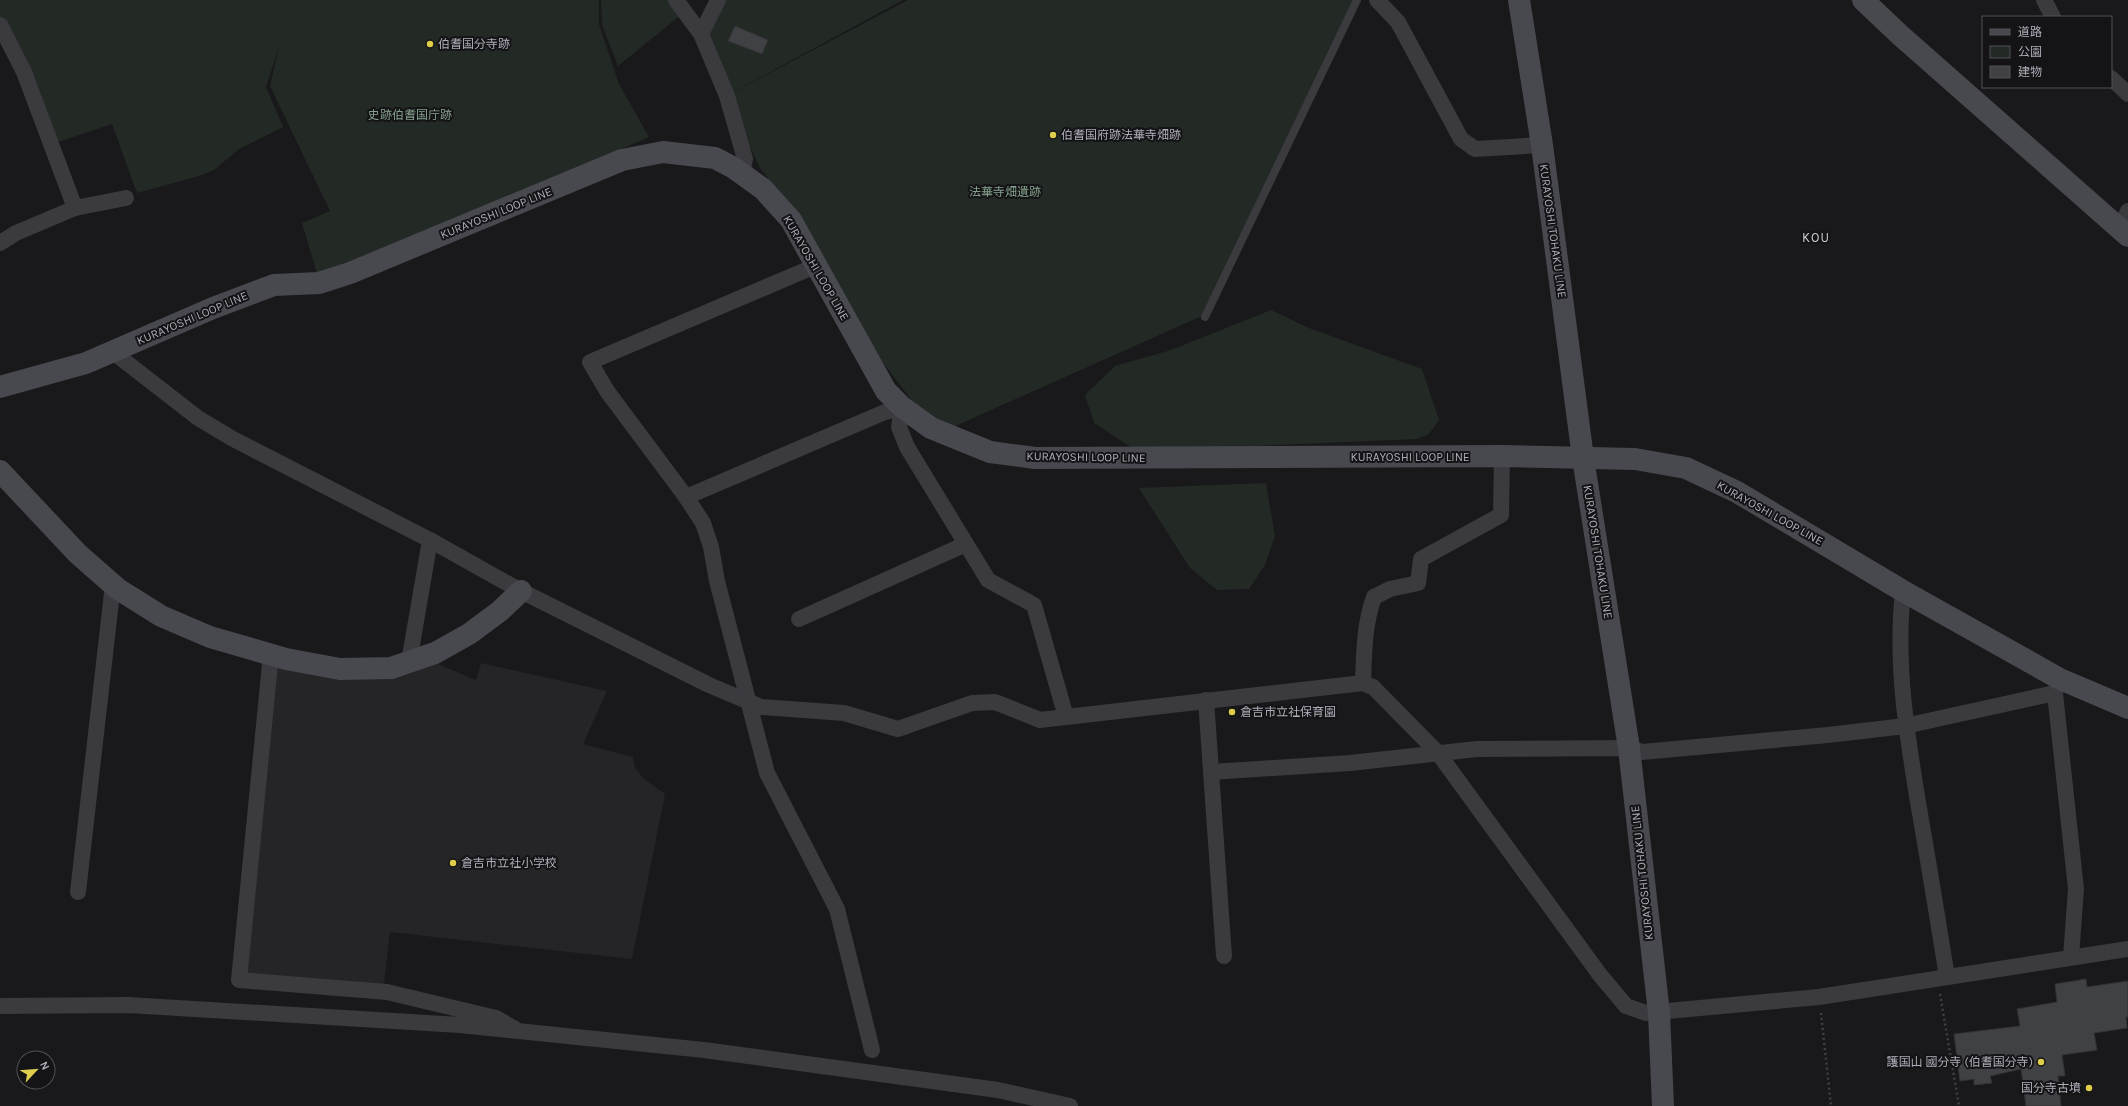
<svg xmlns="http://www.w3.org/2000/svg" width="2128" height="1106" font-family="Karla,'Noto Sans JP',sans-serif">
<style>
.built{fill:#252527}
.green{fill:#232a25}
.building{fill:#404144;stroke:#333336}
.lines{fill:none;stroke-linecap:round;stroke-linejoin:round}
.path{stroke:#404046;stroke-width:2.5;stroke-dasharray:2 3;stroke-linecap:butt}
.lane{stroke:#3a3a3f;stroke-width:8}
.street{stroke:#3a3a3f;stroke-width:16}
.secondary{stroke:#48484f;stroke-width:22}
.poi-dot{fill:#dece4c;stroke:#141315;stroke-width:1.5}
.labels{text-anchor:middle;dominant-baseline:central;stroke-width:4;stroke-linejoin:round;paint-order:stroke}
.poi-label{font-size:12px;fill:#acadb8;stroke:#141315;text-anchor:start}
.park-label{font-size:12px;fill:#85a18d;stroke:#141315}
.street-label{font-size:12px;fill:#acadb8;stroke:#141315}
.neighbourhood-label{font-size:13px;letter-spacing:1px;fill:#cdcdd5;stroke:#141315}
</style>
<rect width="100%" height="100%" fill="#19181a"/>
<path class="built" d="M433,662l43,18 5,-17 126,28 -24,53 50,13 2,11 8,10 22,16 -33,165 -242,-27 -6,52 -9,2 -128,-10 27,-313 96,15 42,-5z"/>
<g class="green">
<path d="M0,0h599v24l20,60 30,53 -139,60 -193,77 -15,-51 28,-12 -60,-125 9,-39 -13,40 17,40 -44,22 -25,21 -15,6 -62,17 -25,-69 -57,19 -55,-124z"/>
<path d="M601,0h69l12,14 -64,52 -16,-41z"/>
<path d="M723,0h180l-173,94 -24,-53z"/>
<path d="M908,0h445l-149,315 -253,113 -35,-22 -44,-58 -78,-136 -34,-44 -20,-42 -10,-32z"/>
<path d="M1271,310l38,18 113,41 17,51 -10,14 -12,5 -280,12 -43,-28 -9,-28 30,-29 56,-16z"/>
<path d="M1266,483l9,53 -10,29 -16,24 -32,1 -27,-22 -51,-80z"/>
</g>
<g class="building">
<path d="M735,26l33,14 -6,14 -34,-13z"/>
<path d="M2086,979l1,8 41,-6v36h-2l1,11 -33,5 3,17 -35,5 3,21h-7l3,30h-35l-5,-37 -31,7 2,7 -18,2v-6l-14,2 -6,-47 66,-8 -3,-17 40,-7 -2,-18z"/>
</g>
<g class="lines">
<g class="path">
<path d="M1940,994l19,112"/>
<path d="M1821,1013l10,93"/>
</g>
<path class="lane" d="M1205,317l152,-317"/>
<g class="street">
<path d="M676,0l25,34 26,62 18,63 -3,15"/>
<path d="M1377,0l21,22 63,117 14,10 67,-4"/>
<path d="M2044,0l9,17"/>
<path d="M0,25l24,47 51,136"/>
<path d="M701,34l17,-34"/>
<path d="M2111,78l17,16"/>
<path d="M2120,229l8,-18"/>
<path d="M0,243l16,-10 59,-25 51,-10"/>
<path d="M806,270l-216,92 17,29 79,106 17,26 8,24 6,34 50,192 70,136 35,141"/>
<path d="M113,352l85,66 35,21 197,101 91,51 188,94 52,22 83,6 54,16 74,-26 23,-1 45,18 323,-37 10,4 65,66 162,222 26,31 20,7 173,-16 309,-48"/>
<path d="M686,497l199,-85 17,-5 -3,20 8,20 81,133 46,25 32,112"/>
<path d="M1903,591c-8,73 4,145 16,217 10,57 19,113 28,169"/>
<path d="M799,619l167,-75"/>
<path d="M271,654l-32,326 148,12 109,26 19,11"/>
<path d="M409,662l21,-122"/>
<path d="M2058,682l-3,11 21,196 -5,68"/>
<path d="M1363,683c1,-30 1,-58 11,-86l16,-8 28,-6 3,-24 80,-44 1,-59"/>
<path d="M1206,700l18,256"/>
<path d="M1211,772l139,-9 127,-14 152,-1 13,4 186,-17 77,-9 150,-33"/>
<path d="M78,892l35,-308"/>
<path d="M0,1006l128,-1 332,20 244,25 294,40 72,16"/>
</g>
<g class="secondary">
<path d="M1519,0l23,145 41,313 46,290 30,265 4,93"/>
<path d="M1863,0l37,35 228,201"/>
<path d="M0,387l86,-24 127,-55 61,-23 45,-2 31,-10 272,-113 41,-8 52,6 19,10 29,21 28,31 95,171 16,16 29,21 59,24 45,6 467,-2 133,3 51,9 51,24 166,99 157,88 68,29"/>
<path d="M0,471l78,83 40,35 43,27 49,21 76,22 54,10 51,-1 44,-15 34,-19 31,-23 21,-20"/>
</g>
</g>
<g class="poi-dot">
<circle cx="430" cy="44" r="4"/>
<circle cx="1053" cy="135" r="4"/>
<circle cx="1232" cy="712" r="4"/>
<circle cx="453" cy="863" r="4"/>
<circle cx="2041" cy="1062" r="4"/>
<circle cx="2089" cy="1088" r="4"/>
</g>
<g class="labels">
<g class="poi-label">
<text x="438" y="44">伯耆国分寺跡</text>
<text x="1061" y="135">伯耆国府跡法華寺畑跡</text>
<text x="1240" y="712">倉吉市立社保育園</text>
<text x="461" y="863">倉吉市立社小学校</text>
<text x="2033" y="1062" text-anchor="end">護国山 國分寺 (伯耆国分寺)</text>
<text x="2081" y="1088" text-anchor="end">国分寺古墳</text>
</g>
<g class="park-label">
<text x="410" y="115">史跡伯耆国庁跡</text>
<text x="1005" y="192">法華寺畑遺跡</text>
</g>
<g class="street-label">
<text transform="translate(496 213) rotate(-22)">KURAYOSHI LOOP LINE</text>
<text transform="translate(1553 231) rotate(82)">KURAYOSHI TOHAKU LINE</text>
<text transform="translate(816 268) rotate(60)">KURAYOSHI LOOP LINE</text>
<text transform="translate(192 318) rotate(-23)">KURAYOSHI LOOP LINE</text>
<text transform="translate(1086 457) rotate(1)">KURAYOSHI LOOP LINE</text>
<text x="1410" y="457">KURAYOSHI LOOP LINE</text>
<text transform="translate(1770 513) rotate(29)">KURAYOSHI LOOP LINE</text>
<text transform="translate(1598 552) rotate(81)">KURAYOSHI TOHAKU LINE</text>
<text transform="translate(1642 873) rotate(-96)">KURAYOSHI TOHAKU LINE</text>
</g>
<g class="neighbourhood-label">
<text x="1816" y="237">KOU</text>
</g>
</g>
<rect x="1982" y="16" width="130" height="72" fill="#141315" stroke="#515156"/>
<rect x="1990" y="29" width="20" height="6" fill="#48484f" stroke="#515156"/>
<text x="2018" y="36" font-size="12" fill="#acadb8">道路</text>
<rect x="1990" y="46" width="20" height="12" fill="#232a25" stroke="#515156"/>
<text x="2018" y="56" font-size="12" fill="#acadb8">公園</text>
<rect x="1990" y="66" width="20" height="12" fill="#404144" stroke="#515156"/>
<text x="2018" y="76" font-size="12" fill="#acadb8">建物</text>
<g transform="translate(36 1070) rotate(64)"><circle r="19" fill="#141315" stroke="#515156"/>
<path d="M0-3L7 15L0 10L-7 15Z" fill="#dece4c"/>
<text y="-6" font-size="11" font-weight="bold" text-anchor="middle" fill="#acadb8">N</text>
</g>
</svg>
